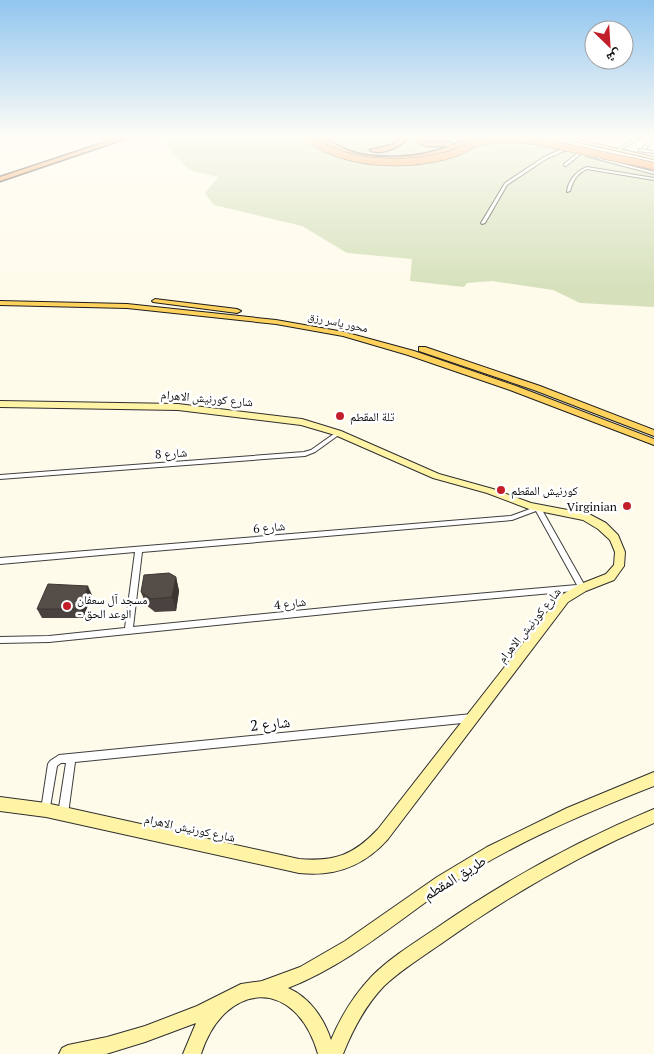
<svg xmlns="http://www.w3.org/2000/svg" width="654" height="1054" font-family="'PT Serif','Noto Naskh Arabic',serif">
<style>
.cemetery{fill:#d6e1bc}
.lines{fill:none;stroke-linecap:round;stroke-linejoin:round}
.street-casing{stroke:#3f3f3f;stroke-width:2}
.secondary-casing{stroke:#2e2e2e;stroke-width:2}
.primary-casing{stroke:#1d1d1d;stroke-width:2}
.highway-casing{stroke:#1d1d1d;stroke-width:3}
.street{fill:#fff;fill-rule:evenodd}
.secondary{fill:#fff3a6;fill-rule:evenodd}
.primary{fill:#fed25c;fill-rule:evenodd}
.highway{fill:#fa984e;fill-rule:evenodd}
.rail{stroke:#c21f2b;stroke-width:1}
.highway-bridge-casing{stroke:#1d1d1d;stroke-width:8;stroke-linecap:butt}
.highway-bridge{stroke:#fa984e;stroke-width:7}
.wall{fill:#49423e}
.shaded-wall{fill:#3c3632}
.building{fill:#554d48;stroke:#3c3632}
.poi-dot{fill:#c21f2b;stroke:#fff;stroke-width:2}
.labels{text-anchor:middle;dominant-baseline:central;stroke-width:5;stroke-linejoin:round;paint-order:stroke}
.far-street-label{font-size:11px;fill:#0c0c0c;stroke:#fff}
.street-label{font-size:12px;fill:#0c0c0c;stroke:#fff}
.poi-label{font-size:12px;fill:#0c0c0c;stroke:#fff;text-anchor:start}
.near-street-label{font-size:15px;fill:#0c0c0c;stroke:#fff}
</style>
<rect width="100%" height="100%" fill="#fffbeb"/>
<path class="cemetery" d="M163,138h338l50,9 103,28v132l-74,-4 -27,-13 -61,-9 -25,2 -3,4 -54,-6 2,-22 -65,-6 -45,-27 -88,-21 -9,-12 13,-16 -29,-7 -19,-20z"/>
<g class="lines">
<g class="street-casing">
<g id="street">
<path d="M571,138l3,1 -8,11 -20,9 -39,26 -22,38 -3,1 -1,-1 24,-40 39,-26 20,-9z"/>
<path d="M636,138h5l-21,12 -3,-1z"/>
<path d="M653,138h1v3l-9,8h-2v-2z"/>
<path d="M639,149l15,2v2l-16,-2z"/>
<path d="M579,152l3,1 -16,13h-2v-2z"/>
<path d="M587,154l67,18v2l-68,-18z"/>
<path d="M587,167l67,11v2l-67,-11c-10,4 -14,12 -17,22l-3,1c1,-11 9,-21 20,-25z"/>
<path d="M338,431l3,2 -1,1 -25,18 -10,4 -305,23v-4l304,-23 7,-2z"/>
<path d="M538,506l3,2 44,78 1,2 -1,2 -200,18 -336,34 -49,1v-6l49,-1 76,-8 10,-76 -135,12v-6l511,-42zM536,511l41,74 -192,17 -252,25 9,-75 370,-32z"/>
<path d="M472,714l3,1 1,3 -1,3 -3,1 -397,40 -7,52 -2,3 -3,2 -3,-2 -2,-3 8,-51h-5l-4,3 -8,47 -3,2 -3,-2 -2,-3 7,-46 2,-3 9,-6z"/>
</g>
</g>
<g class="secondary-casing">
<g id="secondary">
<path d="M570,138l84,19v2l-84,-19z"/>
<path d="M0,401l178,3 124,15 39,12 98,43 54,15 38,14 58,11 17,9 12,12 7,17 -1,14 -10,14 -28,11 -18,11 -180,237c-24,27 -53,38 -89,34l-253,-56 -46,-6v-14l46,6 253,56c35,3 55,-4 79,-30l182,-233 18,-11 28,-11 8,-9 1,-13 -5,-12 -12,-11 -15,-9 -54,-11 -42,-16 -54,-15 -98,-43 -34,-10 -123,-15 -178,-3z"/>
<path d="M654,772v14c-71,28 -143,58 -207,101 -52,36 -100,78 -159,101 21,9 36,30 43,52 10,-24 23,-45 41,-64 18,-18 42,-33 63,-47 69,-48 142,-88 219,-120v14c-74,32 -143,71 -209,118 -20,14 -43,28 -61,45 -19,20 -31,43 -41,68h-25c-22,-77 -93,-74 -117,0h-18l13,-31 -51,19 -39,12h-47l3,-6 6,-3 39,-8 38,-11 52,-20 44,-22 21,-3 38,-14 45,-26 92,-64 50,-30 80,-39z"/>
</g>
</g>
<g class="primary-casing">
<g id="primary">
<path d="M155,299l82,10 4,2 -4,2 -84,-11 -1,-1z"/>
<path d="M0,301l127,3 149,16 68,12 70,19 102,35 138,53v6l-144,-55 -102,-35 -65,-19 -67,-12 -149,-16 -127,-3z"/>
<path d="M419,347h6l115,39 114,44v6l-120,-46 -115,-39z"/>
</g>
</g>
<g class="highway-casing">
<g id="highway">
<path d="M118,138h9l-127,43v-4z"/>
<path d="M317,138c11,0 22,9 32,13 30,10 72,7 101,-5h-24l-16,-8h8l9,4h23l2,3 10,-4 3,1 8,-4h7l-25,14 -2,-3c-38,15 -104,17 -136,-11z"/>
<path d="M402,138h6c-8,9 -27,18 -38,12l22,-5z"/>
</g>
</g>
<use href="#street" class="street"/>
<use href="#secondary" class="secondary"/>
<use href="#primary" class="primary"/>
<use href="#highway" class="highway"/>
<path class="rail" d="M517,138l137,32"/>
<g class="highway-bridge-casing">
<g id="highway-bridge">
<path d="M308,138c38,27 92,29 137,18 11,-2 21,-9 32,-13 20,-6 41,-4 61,-2"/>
<path d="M531,140l123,26"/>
</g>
</g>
<use href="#highway-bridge" class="highway-bridge"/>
</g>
<g class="wall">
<path d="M176,577l3,14 -3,20 -21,1 -9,-7 -5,-13z"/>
<path d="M92,595l-9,23h-41l-5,-9z"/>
</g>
<g class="shaded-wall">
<path d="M176,577l3,14 -3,20 -4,-14z"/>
<path d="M88,586l4,9 -9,23 -4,-9z"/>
</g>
<g class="building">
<path d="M169,573l7,4 -4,20 -21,2 -10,-7 3,-17z"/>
<path d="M48,584l40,2 -9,23h-42z"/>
</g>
<linearGradient id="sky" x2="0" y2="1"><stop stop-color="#91c5ef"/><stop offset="0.48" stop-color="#fffdf6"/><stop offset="1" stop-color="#fffdf6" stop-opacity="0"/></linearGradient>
<rect width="654" height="286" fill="url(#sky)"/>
<g class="poi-dot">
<circle cx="340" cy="416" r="5"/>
<circle cx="501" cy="490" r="5"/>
<circle cx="627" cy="506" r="5"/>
<circle cx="67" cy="606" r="5"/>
</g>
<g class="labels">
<g class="far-street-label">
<text transform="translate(338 322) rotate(12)">محور ياسر رزق</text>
</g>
<g class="street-label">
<text transform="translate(207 398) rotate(5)">شارع كورنيش الاهرام</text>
<text transform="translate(171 453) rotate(-4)">شارع 8</text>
<text transform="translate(269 527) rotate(-5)">شارع 6</text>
<text transform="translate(290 603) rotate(-6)">شارع 4</text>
<text transform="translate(529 625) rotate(-51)">شارع كورنيش الاهرام</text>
<text transform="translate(190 828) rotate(12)">شارع كورنيش الاهرام</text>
</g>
<g class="poi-label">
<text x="350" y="416">تلة المقطم</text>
<text x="511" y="490">كورنيش المقطم</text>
<text x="617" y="506" text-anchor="end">Virginian</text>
<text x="77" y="599">مسجد آل سعفان<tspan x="77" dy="14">- الوعد الحق</tspan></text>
</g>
<g class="near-street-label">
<text transform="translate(270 723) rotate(-6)">شارع 2</text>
<text transform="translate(454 877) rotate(-32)">طريق المقطم</text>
</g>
</g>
<g transform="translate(609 45) rotate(155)"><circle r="24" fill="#ffffff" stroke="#9e9e9e"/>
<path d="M0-4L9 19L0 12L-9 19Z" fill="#c21f2b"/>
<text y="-8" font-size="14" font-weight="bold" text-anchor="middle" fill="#0c0c0c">ش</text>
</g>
</svg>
